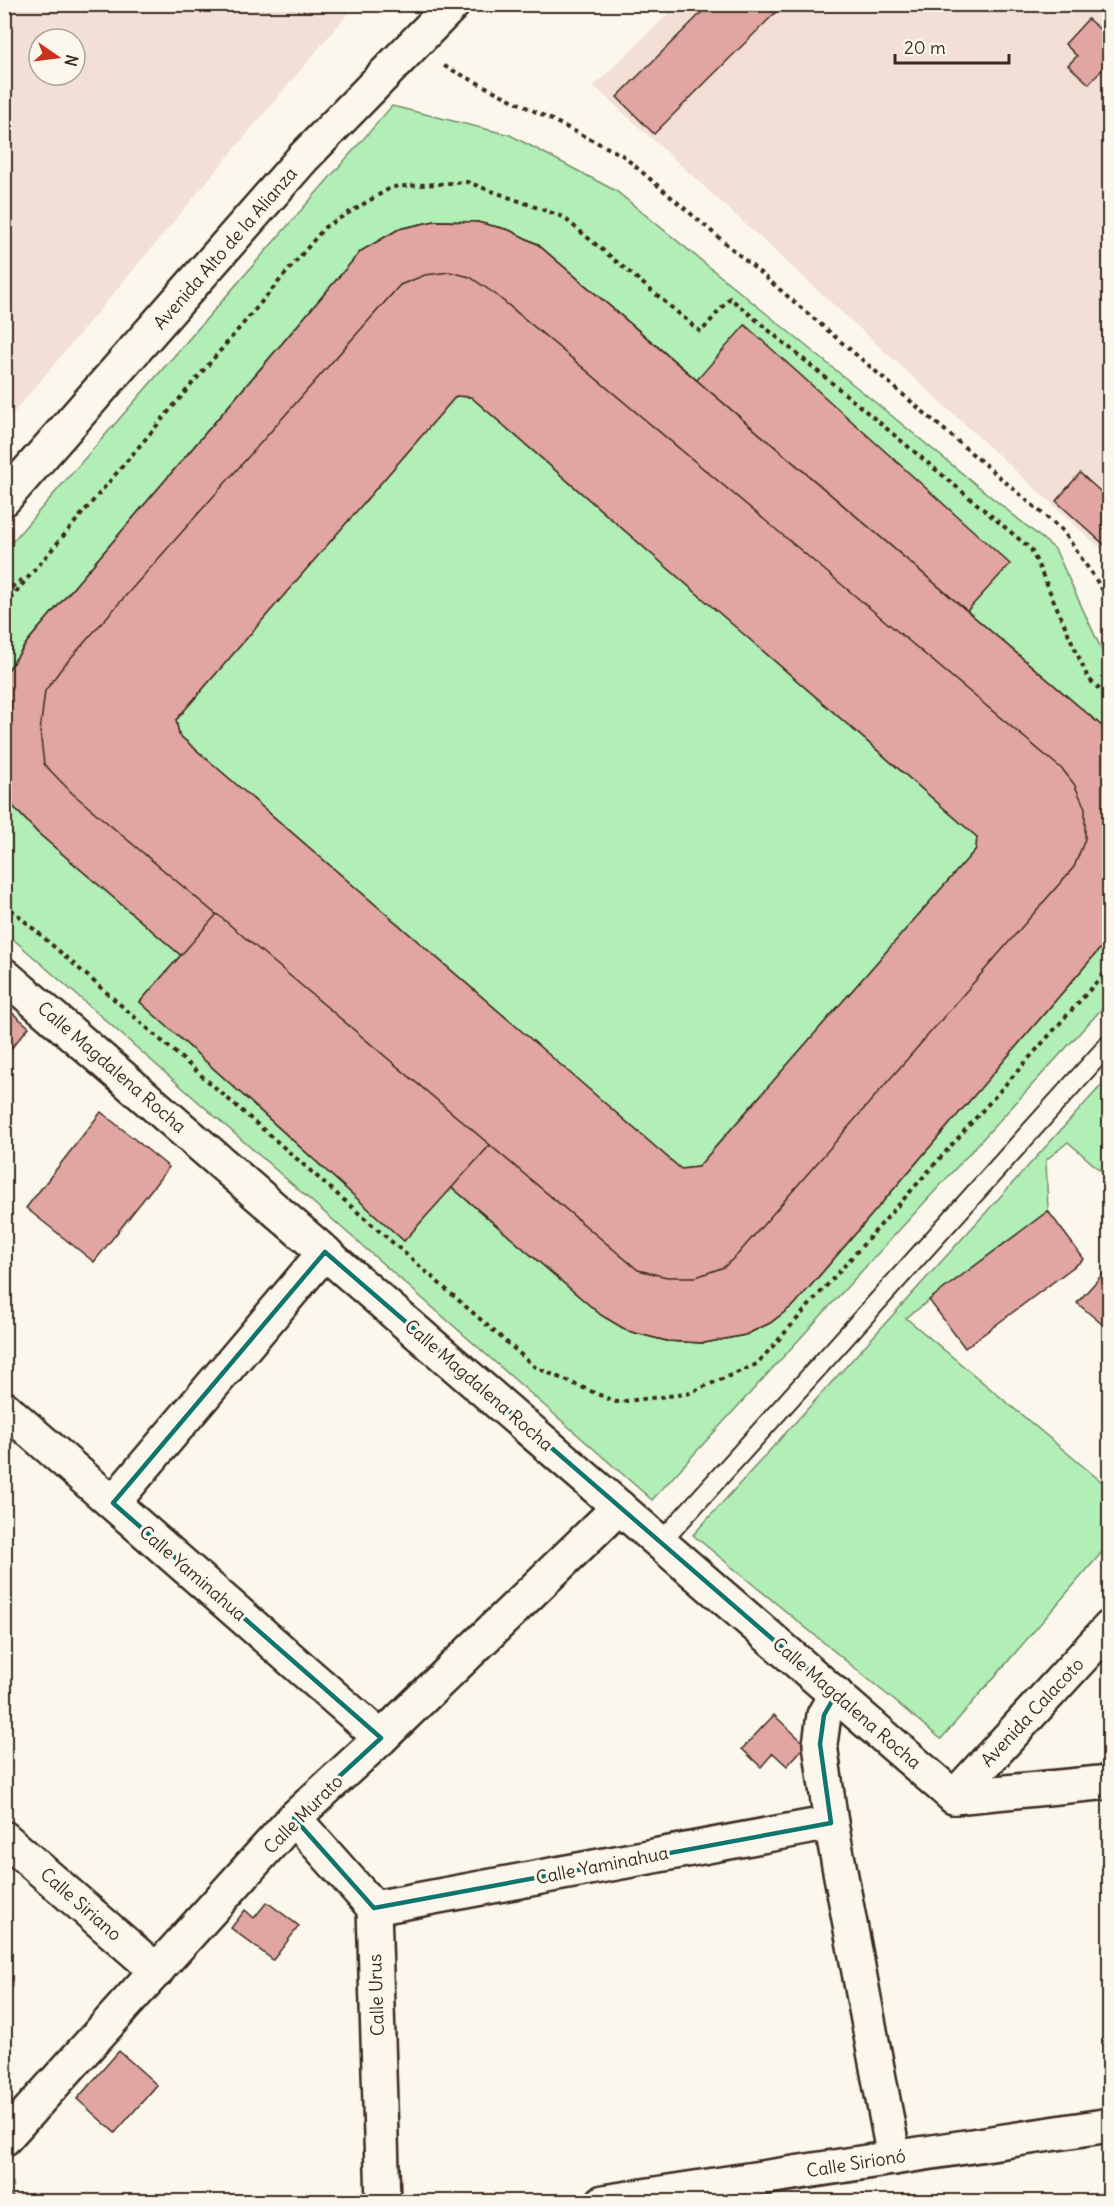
<svg xmlns="http://www.w3.org/2000/svg" width="1114" height="2206" font-family="Delius,sans-serif">
<style>
.built{fill:#f3dfd6;fill-rule:evenodd}
.green{fill:#b1efb6;stroke:#768c6a;stroke-width:1.5}
.building{fill:#e1a6a2;stroke:#3b2a1e;stroke-width:1.5;fill-rule:evenodd}
.lines{fill:none;stroke-linecap:round;stroke-linejoin:round}
.lane-casing{stroke:#3b2a1e;stroke-width:22}
.street-casing{stroke:#3b2a1e;stroke-width:38}
.secondary-casing{stroke:#3b2a1e;stroke-width:38}
.path{stroke:#3b2a1e;stroke-width:4;stroke-dasharray:4.5 4.5;stroke-linecap:butt}
.lane{stroke:#fbf7ec;stroke-width:18}
.street{stroke:#fbf7ec;stroke-width:33}
.secondary{stroke:#fbf7ec;stroke-width:33}
.marked{fill:none;stroke:#0f766e;stroke-width:4.5;stroke-linejoin:round}
.labels{text-anchor:middle;dominant-baseline:central;stroke-width:6;stroke-linejoin:round;paint-order:stroke}
.street-label{font-size:18px;fill:#3b2a1e;stroke:#fbf7ec}
</style>
<rect width="100%" height="100%" fill="#fbf7ec"/>
<filter id="ink" filterUnits="userSpaceOnUse"><feTurbulence type="fractalNoise" baseFrequency=".0167" numOctaves="2"/><feDisplacementMap in="SourceGraphic" scale="12" xChannelSelector="R" yChannelSelector="G"/><feConvolveMatrix kernelMatrix="1 2 1 2 8 2 1 2 1" color-interpolation-filters="sRGB"/></filter>
<g filter="url(#ink)">
<g class="built">
<path d="M5,4l350,1 -350,418 -1,-418zM39,39h36v36h-36z"/>
<path d="M1089,4l20,19v533l-515,-470 83,-81z"/>
</g>
<g class="green">
<path d="M392,106l118,29 106,56 439,358 54,117v335l-457,499 -647,-568v-382z"/>
<path d="M1109,1077v101l-41,-36 -22,18 2,51 -142,107 203,170v56l-168,195 -248,-204z"/>
</g>
<g class="building">
<path d="M710,4h74l-130,130 -37,-37z"/>
<path d="M1088,19l22,19v23l-21,23 -21,-19 9,-9 -12,-12z"/>
<path d="M435,221l42,1 32,8 28,14 160,136 48,-55 265,239 -43,47 143,122v204l-315,367 -25,19 -25,12 -41,8 -37,-2 -39,-10 -27,-16 -149,-128 -48,54 -264,-239 41,-47 -143,-122 -29,-31 -5,-11v-115l24,-35 333,-390 38,-22zM456,396l15,1 506,440 -1,12 -278,318 -17,2 -502,-434 -3,-15z"/>
<path d="M435,221l42,1 32,8 28,14 573,489v204l-315,367 -25,19 -25,12 -41,8 -37,-2 -39,-10 -27,-16 -563,-482 -29,-31 -5,-11v-115l24,-35 333,-390 38,-22zM456,396l15,1 506,440 -1,12 -278,318 -17,2 -502,-434 -3,-15z"/>
<path d="M435,221l42,1 32,8 28,14 573,489v204l-315,367 -25,19 -25,12 -41,8 -37,-2 -39,-10 -27,-16 -563,-482 -29,-31 -5,-11v-115l24,-35 333,-390 38,-22zM450,272l20,5 25,17 568,476 11,14 11,24v31l-11,28 -336,387 -14,13 -28,10h-29l-29,-7 -566,-477 -28,-29 -4,-33 5,-40 16,-22 339,-384 25,-10z"/>
<path d="M1080,473l30,27v50l-54,-49z"/>
<path d="M217,914l273,231 -86,96 -264,-239z"/>
<path d="M4,1006l25,21 -25,30z"/>
<path d="M101,1112l68,55 -75,95 -68,-54z"/>
<path d="M1048,1211l36,48 -119,89 -36,-48z"/>
<path d="M1110,1266v65l-33,-28z"/>
<path d="M774,1715l32,30 -19,21 -14,-13 -12,14 -19,-18z"/>
<path d="M267,1902l32,24 -26,34 -42,-32 14,-18 9,8z"/>
<path d="M119,2051l38,34 -42,48 -38,-34z"/>
<path d="M4,2190l16,12h-16z"/>
</g>
<g class="lines">
<g class="lane-casing">
<path id="lane" d="M661,1542l449,-499"/>
</g>
<g class="street-casing">
<g id="street">
<path d="M4,975l950,822"/>
<path d="M4,1408l377,330"/>
<path d="M113,1503l212,-251"/>
<path d="M836,1694l-12,21 -4,29 11,79 63,335"/>
<path d="M954,1797l156,-170"/>
<path d="M954,1797l156,-15"/>
<path d="M294,1818l80,90 9,294"/>
<path d="M4,1838l153,133"/>
<path d="M374,1908l457,-85"/>
<path d="M4,2139l290,-321 87,-80 238,-231"/>
<path d="M603,2202l507,-77"/>
</g>
</g>
<g class="secondary-casing">
<path id="secondary" d="M4,499l299,-341 150,-154"/>
</g>
<g class="path">
<path d="M444,66l178,89 442,377 46,69"/>
<path d="M4,593l21,-16"/>
<path d="M4,606l321,-379 67,-40 75,-5 96,35 138,115 29,-34 301,251 57,129 22,22"/>
<path d="M4,903l531,464 81,35 71,-8 70,-30 353,-397"/>
</g>
<use href="#lane" class="lane"/>
<use href="#street" class="street"/>
<use href="#secondary" class="secondary"/>
</g>
</g>
<path class="marked" d="M325,1252l511,442 -12,21 -4,29 11,79 -457,85 -80,-90 87,-80 -268,-235z"/>
<g class="labels">
<g class="street-label">
<text transform="translate(225 248) rotate(-49)">Avenida Alto de la Alianza</text>
<text transform="translate(112 1067) rotate(41)">Calle Magdalena Rocha</text>
<text transform="translate(479 1385) rotate(41)">Calle Magdalena Rocha</text>
<text transform="translate(193 1573) rotate(41)">Calle Yaminahua</text>
<text transform="translate(847 1703) rotate(41)">Calle Magdalena Rocha</text>
<text transform="translate(1032 1712) rotate(-47)">Avenida Calacoto</text>
<text transform="translate(303 1814) rotate(-45)">Calle Murato</text>
<text transform="translate(602 1865) rotate(-11)">Calle Yaminahua</text>
<text transform="translate(81 1904) rotate(41)">Calle Siriano</text>
<text transform="translate(376 1995) rotate(-92)">Calle Urus</text>
<text transform="translate(856 2163) rotate(-9)">Calle Sirionó</text>
</g>
</g>
<rect width="1114" height="2206" fill="none" stroke="#fbf7ec" stroke-width="24"/>
<rect x="12" y="12" width="1090" height="2182" fill="none" stroke="#3b2a1e" stroke-width="2" filter="url(#ink)"/>
<g transform="translate(57 57) rotate(104)"><circle r="28" fill="#fbf7ec" stroke="#aea59a" stroke-width="1.5"/>
<path d="M0-4.5L10 22L0 15L-10 22Z" fill="#c8321e"/>
<text y="-9" font-size="16" font-weight="bold" text-anchor="middle" fill="#3b2a1e">N</text>
</g>
<path d="M895 54v9h114v-9" fill="none" stroke="#3b2a1e" stroke-width="3"/>
<text x="904" y="54" font-size="18" fill="#3b2a1e" stroke="#fbf7ec" stroke-width="4.5" paint-order="stroke">20 m</text>
</svg>
